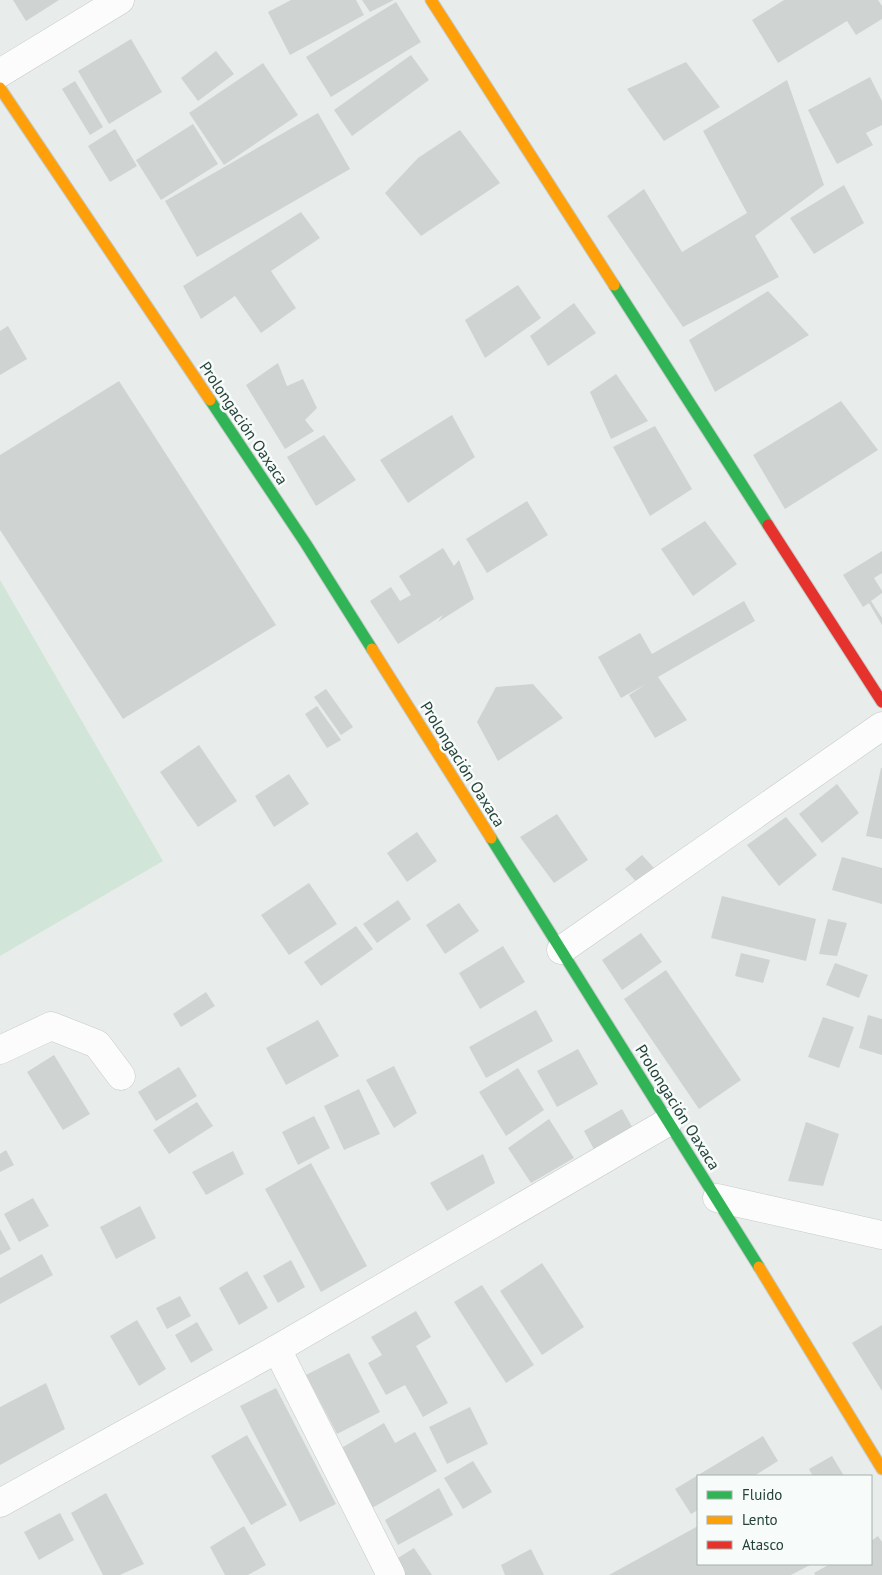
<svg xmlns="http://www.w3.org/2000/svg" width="882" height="1575" font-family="'PT Sans',sans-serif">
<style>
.green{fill:#d1e6d8}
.building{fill:#cfd4d2}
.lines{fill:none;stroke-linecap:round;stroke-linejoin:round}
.street-casing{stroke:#c5cac8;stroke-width:29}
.fast-casing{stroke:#c3cbc8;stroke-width:13}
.slow-casing{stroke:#c3cbc8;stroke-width:13}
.jam-casing{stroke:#c3cbc8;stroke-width:13}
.street{stroke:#fcfcfc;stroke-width:28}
.fast{stroke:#30b455;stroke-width:11}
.slow{stroke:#ff9f0a;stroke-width:11}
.jam{stroke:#e5322d;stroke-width:11}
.labels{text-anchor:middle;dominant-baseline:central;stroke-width:5;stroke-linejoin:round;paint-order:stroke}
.street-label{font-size:16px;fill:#24423a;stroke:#f7fbf9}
</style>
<rect width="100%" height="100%" fill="#e8edeb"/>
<path class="green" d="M0,580l163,281 -163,95z"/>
<g class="building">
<path d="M13,0h46l-33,21z"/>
<path d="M291,0h65l8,15 -74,40 -22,-43z"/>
<path d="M362,0h32l-24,12z"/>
<path d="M784,0h94l4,6v13l-26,16 -9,-14 -69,42 -26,-43z"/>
<path d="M396,2l25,40 -90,55 -25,-40z"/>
<path d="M131,39l31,53 -53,32 -31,-53z"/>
<path d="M216,51l18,23 -36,27 -17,-23z"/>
<path d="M411,55l18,25 -77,56 -18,-26z"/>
<path d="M686,62l34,45 -56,34 -37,-52z"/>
<path d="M263,63l35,52 -74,50 -35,-52z"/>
<path d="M870,77l12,24v24l-16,8 7,12 -36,19 -29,-54z"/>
<path d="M787,80l37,105 -69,51 24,41 -96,50 -76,-111 37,-27 38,63 65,-39 -44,-82z"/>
<path d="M75,81l28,46 -13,8 -28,-46z"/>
<path d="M318,113l32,56 -153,88 -32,-56z"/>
<path d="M193,124l25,40 -57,36 -25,-40z"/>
<path d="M115,129l22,37 -27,16 -22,-36z"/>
<path d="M460,130l40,53 -79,53 -36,-43 33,-35z"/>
<path d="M844,185l20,38 -50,31 -24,-36z"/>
<path d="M301,212l19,26 -49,33 25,37 -35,25 -26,-37 -34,23 -18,-33z"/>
<path d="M518,285l23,33 -56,40 -20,-38z"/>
<path d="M768,291l41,44 -94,57 -26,-52z"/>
<path d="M574,303l22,30 -48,33 -18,-30z"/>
<path d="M8,326l19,33 -27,16v-44z"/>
<path d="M278,363l9,23 16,-7 14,29 -12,12 9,11 -29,18 -39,-64z"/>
<path d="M616,374l32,47 -37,18 -21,-47z"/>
<path d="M119,381l157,244 -153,94 -123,-189v-75z"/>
<path d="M841,401l37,49 -93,59 -32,-54z"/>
<path d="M452,415l23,42 -67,46 -28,-43z"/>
<path d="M655,426l37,63 -42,27 -37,-69z"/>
<path d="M324,435l32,45 -40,26 -29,-49z"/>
<path d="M527,501l21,34 -61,38 -21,-34z"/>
<path d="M705,521l32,43 -44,32 -32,-47z"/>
<path d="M443,548l11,18 5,-6 15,39 -36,23 5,-7 -45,29 -28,-43 21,-14 9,14 11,-6 -12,-19z"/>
<path d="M882,551v22l-8,5 8,13v2l-11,8 11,17v7l-13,-22 -6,4 -20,-32z"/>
<path d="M744,601l11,20 -97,56 29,43 -32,18 -26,-43 17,-11 -25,14 -23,-41 42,-24 12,21z"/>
<path d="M533,684l30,34 -65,43 -21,-39 19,-35z"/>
<path d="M326,689l27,38 -12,8 -27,-38z"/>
<path d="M317,706l24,34 -14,8 -22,-34z"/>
<path d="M199,745l38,56 -39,26 -38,-55z"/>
<path d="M881,768h1v71l-16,-3z"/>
<path d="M289,774l20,30 -35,23 -19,-31z"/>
<path d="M837,784l22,29 -37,30 -23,-29z"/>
<path d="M557,814l31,46 -34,23 -34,-46z"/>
<path d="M786,817l31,38 -38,31 -32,-41z"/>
<path d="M417,832l20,29 -30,21 -20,-29z"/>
<path d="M642,855l14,15 -17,15 -14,-16z"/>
<path d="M842,857l40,11v36l-50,-14z"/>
<path d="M309,883l28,41 -48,31 -28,-40z"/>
<path d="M722,896l94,23 -10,42 -95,-23z"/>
<path d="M398,900l13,19 -34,24 -14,-19z"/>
<path d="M459,903l20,28 -34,23 -19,-29z"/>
<path d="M828,919l19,4 -10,33 -18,-2z"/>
<path d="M356,926l17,23 -52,37 -17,-24z"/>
<path d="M641,933l21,29 -40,28 -20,-30z"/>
<path d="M503,946l22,36 -45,27 -21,-36z"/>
<path d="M741,953l29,7 -7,23 -28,-7z"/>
<path d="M835,963l33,12 -9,23 -33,-13z"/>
<path d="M666,970l75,110 -42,29 -75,-110z"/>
<path d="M206,992l9,14 -34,21 -8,-13z"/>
<path d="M536,1010l17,31 -67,37 -17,-31z"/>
<path d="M868,1015l14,4v36l-23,-7z"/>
<path d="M823,1017l31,10 -15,41 -31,-11z"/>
<path d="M318,1020l21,36 -53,29 -20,-37z"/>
<path d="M578,1049l20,35 -41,23 -20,-36z"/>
<path d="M54,1055l36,59 -27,16 -36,-58z"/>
<path d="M394,1066l23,47 -23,15 -28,-48z"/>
<path d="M179,1067l18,29 -41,25 -18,-29z"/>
<path d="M518,1068l26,42 -38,26 -27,-44z"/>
<path d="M359,1089l21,45 -36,16 -20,-44z"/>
<path d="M197,1102l16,24 -44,28 -16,-24z"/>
<path d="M622,1109l13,23 -39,21 -12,-22z"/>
<path d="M314,1116l16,32 -32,17 -16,-33z"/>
<path d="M549,1119l25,39 -43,25 -23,-35z"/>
<path d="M806,1122l33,12 -16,52 -35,-5z"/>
<path d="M6,1150l8,15 -14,7v-18z"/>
<path d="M233,1151l11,23 -38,21 -14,-23z"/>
<path d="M483,1154l12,29 -48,28 -17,-28z"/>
<path d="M311,1163l56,103 -46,26 -56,-103z"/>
<path d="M33,1198l16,28 -30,16 -15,-28z"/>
<path d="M140,1206l16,32 -40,21 -16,-32z"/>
<path d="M0,1229l11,20 -11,6z"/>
<path d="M42,1254l11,21 -53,29v-26z"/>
<path d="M291,1260l14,27 -27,16 -15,-27z"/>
<path d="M542,1263l42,64 -42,28 -42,-64z"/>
<path d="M247,1271l21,37 -29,17 -20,-37z"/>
<path d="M482,1285l52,80 -28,18 -52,-81z"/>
<path d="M180,1296l11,20 -24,13 -11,-21z"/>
<path d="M416,1311l15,26 -15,9 32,57 -25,14 -18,-32 -19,10 -18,-32 14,-8 -11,-18z"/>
<path d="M137,1320l29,49 -27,17 -29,-50z"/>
<path d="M197,1322l16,28 -22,13 -16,-28z"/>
<path d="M882,1325v66l-30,-48z"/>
<path d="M349,1353l31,59 -43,22 -31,-59z"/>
<path d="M46,1383l19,46 -65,36v-58z"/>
<path d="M276,1388l60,116 -36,18 -60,-116z"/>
<path d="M470,1407l18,37 -41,20 -18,-37z"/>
<path d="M384,1423l11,20 20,-11 22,39 -65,37 -34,-58z"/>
<path d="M247,1435l40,70 -36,20 -40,-69z"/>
<path d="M763,1436l15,25 -24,15h-56v34l-7,4 -16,-25z"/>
<path d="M832,1456l12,20h-31l-4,-7z"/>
<path d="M473,1461l19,31 -29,17 -19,-31z"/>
<path d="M439,1488l14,27 -55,30 -13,-25z"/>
<path d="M106,1493l38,71 -24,11h-17l-32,-62z"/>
<path d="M60,1513l14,27 -35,20 -15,-28z"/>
<path d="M244,1526l22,39 -18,10h-23l-15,-28z"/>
<path d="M698,1526v38h114l-21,11h-182z"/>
<path d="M878,1536l4,6v33h-67l-1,-2 16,-9h41v-23z"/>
<path d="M414,1548l18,27h-31l-8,-14z"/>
<path d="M531,1549l13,26h-39l-4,-10z"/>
</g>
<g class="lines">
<g class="street-casing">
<g id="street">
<path d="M0,73l120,-73"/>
<path d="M561,950l321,-224"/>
<path d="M0,1050l51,-24 46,18 24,32"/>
<path d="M717,1198l165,37"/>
<path d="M277,1349l114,226"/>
<path d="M0,1503l277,-154 391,-227"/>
</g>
</g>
<g class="fast-casing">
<g id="fast">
<path d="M614,285l154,240"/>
<path d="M210,400l96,144 66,105"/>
<path d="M491,838l268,429"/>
</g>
</g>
<g class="slow-casing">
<g id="slow">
<path d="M431,0l183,285"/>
<path d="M0,88l210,312"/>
<path d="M372,649l119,189"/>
<path d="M759,1267l123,202"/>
</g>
</g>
<g class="jam-casing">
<path id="jam" d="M768,525l114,177"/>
</g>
<use href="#street" class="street"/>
<use href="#fast" class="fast"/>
<use href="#slow" class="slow"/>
<use href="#jam" class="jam"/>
</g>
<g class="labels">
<g class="street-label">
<text transform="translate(244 423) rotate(56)">Prolongación Oaxaca</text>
<text transform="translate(463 764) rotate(58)">Prolongación Oaxaca</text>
<text transform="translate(678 1107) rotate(58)">Prolongación Oaxaca</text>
</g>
</g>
<rect x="697" y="1475" width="175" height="90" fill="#f7fbf9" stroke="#a3b1ad"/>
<rect x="707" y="1491" width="25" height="8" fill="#30b455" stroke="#a3b1ad"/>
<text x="742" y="1500" font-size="15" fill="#24423a">Fluido</text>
<rect x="707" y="1516" width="25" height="8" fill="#ff9f0a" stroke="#a3b1ad"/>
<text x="742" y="1525" font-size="15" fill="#24423a">Lento</text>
<rect x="707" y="1541" width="25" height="8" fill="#e5322d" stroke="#a3b1ad"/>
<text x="742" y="1550" font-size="15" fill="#24423a">Atasco</text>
</svg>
